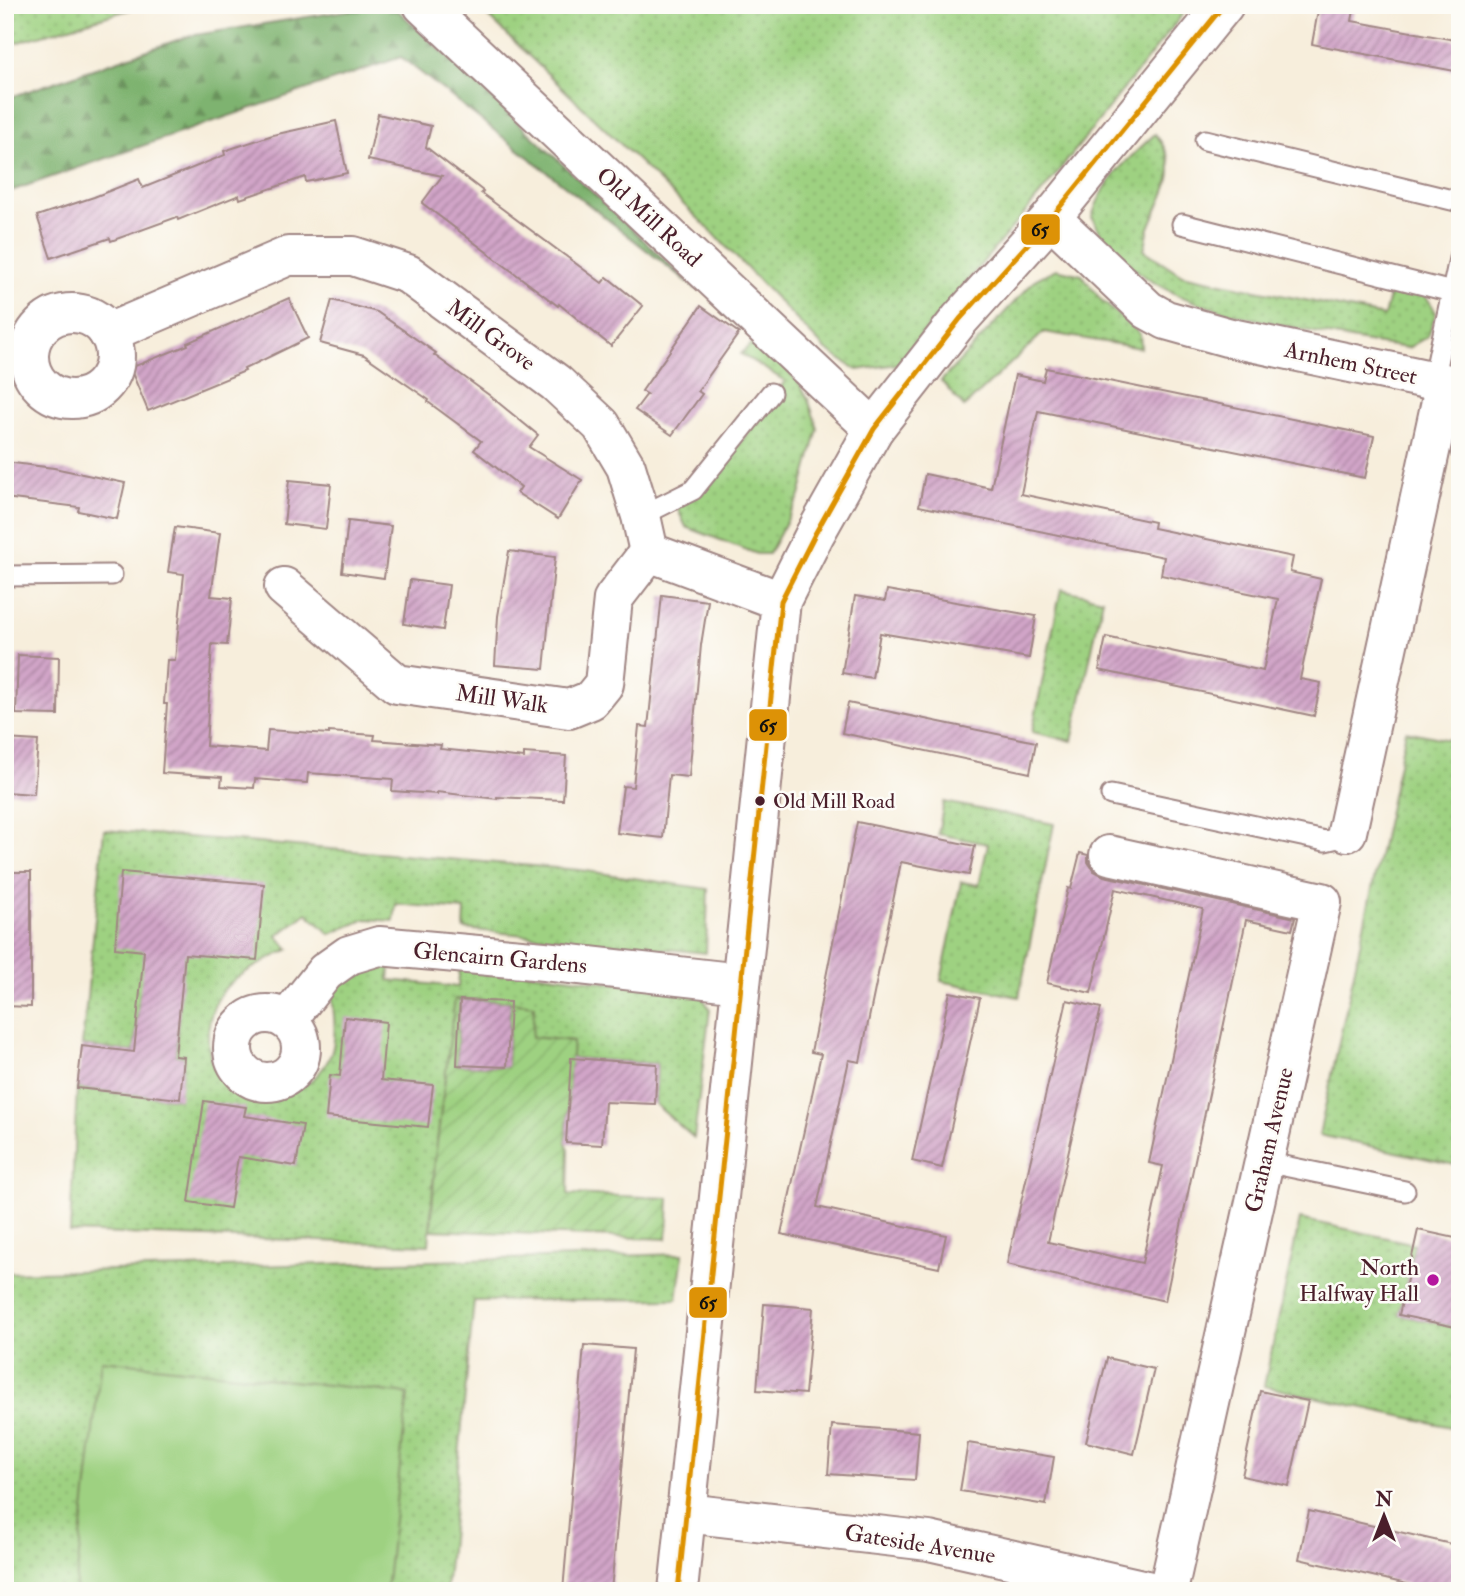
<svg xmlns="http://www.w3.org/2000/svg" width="1465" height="1596" font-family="'IM FELL Double Pica',serif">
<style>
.grass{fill:url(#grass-dots);stroke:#747856;stroke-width:2}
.forest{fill:url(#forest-firs);stroke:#64694d;stroke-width:2}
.garden{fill:url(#garden-furrows);stroke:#747856;stroke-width:2}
.pitch{fill:#9ed181;stroke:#747856;stroke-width:2}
.building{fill:url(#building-hatch)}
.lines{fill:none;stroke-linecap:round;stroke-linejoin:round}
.lane-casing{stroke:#a08684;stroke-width:23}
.street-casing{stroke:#a08684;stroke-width:42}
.secondary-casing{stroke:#a08684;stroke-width:42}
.lane{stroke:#fff;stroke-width:19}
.street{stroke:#fff;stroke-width:38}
.secondary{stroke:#fff;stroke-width:38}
.bus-1-casing{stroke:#fdfcf7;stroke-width:10}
.bus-1{stroke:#dd9206;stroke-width:5}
.bus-dot{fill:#4a1f2b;stroke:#fdfcf7;stroke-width:2.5}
.poi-dot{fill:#b5179e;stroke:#fdfcf7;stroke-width:2.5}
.labels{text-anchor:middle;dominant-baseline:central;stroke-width:5;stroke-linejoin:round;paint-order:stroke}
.bus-label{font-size:21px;fill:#4a1f2b;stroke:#fdfcf7;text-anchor:start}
.street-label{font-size:23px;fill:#4a1f2b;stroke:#fdfcf7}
.poi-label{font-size:23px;fill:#4a1f2b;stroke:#fdfcf7;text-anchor:end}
.line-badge{stroke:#fdfcf7;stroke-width:2.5}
.pale-badge-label{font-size:19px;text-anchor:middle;font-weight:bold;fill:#111}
</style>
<defs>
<pattern id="grass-dots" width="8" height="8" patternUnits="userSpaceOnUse" patternTransform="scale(1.75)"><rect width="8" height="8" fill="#9ed181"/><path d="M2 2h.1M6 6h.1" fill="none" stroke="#8ab370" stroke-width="1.8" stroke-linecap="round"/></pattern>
<pattern id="forest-firs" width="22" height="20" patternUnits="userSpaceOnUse" patternTransform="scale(1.75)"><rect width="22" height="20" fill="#7eb36f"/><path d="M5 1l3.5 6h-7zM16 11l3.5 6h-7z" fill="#69915b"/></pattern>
<pattern id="garden-furrows" width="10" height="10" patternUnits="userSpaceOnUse" patternTransform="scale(1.75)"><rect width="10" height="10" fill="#9ed181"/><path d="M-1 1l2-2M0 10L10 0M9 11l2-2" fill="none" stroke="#8ab370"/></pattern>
<pattern id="building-hatch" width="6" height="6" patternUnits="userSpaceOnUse" patternTransform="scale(1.75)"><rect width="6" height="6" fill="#d1a5c8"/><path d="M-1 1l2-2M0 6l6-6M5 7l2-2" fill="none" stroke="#ac86a3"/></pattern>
</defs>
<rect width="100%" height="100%" fill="#fdfcf7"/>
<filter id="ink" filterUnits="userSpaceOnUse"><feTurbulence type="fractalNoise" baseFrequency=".0143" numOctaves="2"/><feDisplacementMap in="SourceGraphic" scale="14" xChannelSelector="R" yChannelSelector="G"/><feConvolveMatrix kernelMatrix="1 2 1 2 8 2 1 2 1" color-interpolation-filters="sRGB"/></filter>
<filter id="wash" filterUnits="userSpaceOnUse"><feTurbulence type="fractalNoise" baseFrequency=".00686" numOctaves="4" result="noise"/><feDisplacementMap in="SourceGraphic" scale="28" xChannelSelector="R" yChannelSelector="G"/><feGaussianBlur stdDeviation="1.57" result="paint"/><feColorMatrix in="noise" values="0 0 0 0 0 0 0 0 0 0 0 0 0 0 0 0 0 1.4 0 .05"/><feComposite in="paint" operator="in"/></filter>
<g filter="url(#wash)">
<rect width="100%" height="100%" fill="#f7eedc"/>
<g class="grass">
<path d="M5,5h140l-140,41z"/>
<path d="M476,5h714l-147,186 -146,173 -40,6 -32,-21 -118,-122z"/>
<path d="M1155,134c30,37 8,57 -6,94 -2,7 -3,15 -5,22l38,25 202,41 7,-28c25,-3 34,2 45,25l-8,23 -20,12c-41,-5 -81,-13 -122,-22 -67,-15 -129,-27 -178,-81 -6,-8 -11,-19 -16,-28 11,-37 36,-58 63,-83z"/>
<path d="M1056,269l26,6 19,25 39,34 1,14 -97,-16 -80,75 -23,-26 95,-102z"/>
<path d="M757,338l42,45 9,16 10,30 -18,67 -31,58h-12l-71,-27 -13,-28 39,-16 73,-102 -44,-27z"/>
<path d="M1061,589l42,10 -31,142 -40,-9z"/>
<path d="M1406,731l54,11v424l-141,-31z"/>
<path d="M944,802l110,22 -35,173 -78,-16 20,-99 18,3 9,-41 -50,-10z"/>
<path d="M104,830l476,40 128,19 -2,64 -242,-24 1,-19 -69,-6 -2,17 -28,-2 -36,15 -23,-21 -30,23 12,13c-19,10 -55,26 -67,43 -20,27 -20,76 10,97 33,22 85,1 99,-35 8,-22 0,-51 1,-74l59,-23 -2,23 69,7 2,-23 240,30 10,15 -16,129 -39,-34 2,-40 -86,-6 2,-17 -41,-4 -22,-35 -55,-3 -20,160 -6,86 -359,-13 7,-144 102,11 5,-42 -9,-1 5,-58 -40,-4 -6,58 -52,-6z"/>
<path d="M1300,1219l115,25 -16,71 61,13v101l-196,-43z"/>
<path d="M683,1254l-6,45 -203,2 -28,290h-441v-318z"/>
</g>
<path class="forest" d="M382,5h10l304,284 -295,-232 -396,136v-94l184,-63z"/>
<path class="garden" d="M455,999l5,1 -3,65 50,2 3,-65 24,3 -2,32 41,4 -7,101 3,8 -1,44 101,4 -2,41 -236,-9 4,-71z"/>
<path class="pitch" d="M101,1360l307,34 -22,197h-311z"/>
<g id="blocks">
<g class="building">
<path d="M1319,5h36l-3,16 108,20v31l-148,-28z"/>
<path d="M378,114l53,12 -5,21 57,44 -2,2 121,90 5,-6 36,29 -32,40 -52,-42 -1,2 -136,-103 20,-27 -74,-16z"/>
<path d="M336,121l11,52 -41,9 -1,-5 -65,22 -1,-4 -61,25 -1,-3 -66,24 -1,-3 -59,20 -14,-42 57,-19 45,-18 4,9 82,-33 -1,-4 49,-16z"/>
<path d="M289,298l19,40 -64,31 1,2 -97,40 -18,-43 58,-23 -1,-2z"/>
<path d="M332,300l45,12 59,41 -2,2 55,40 49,40 -9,12 53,33 -24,39 -41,-26 4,-6 -47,-37 7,-9 -53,-39 1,-2 -65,-45 -44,-12z"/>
<path d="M701,306l38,27 -41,58 4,3 -30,41 -37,-25 12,-16 -5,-3z"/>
<path d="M1046,368l328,68 -9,42 -327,-67 -17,83 133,28 -1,6 140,29 -3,15 31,7 -21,100 21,4 -7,33 -215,-46 7,-33 157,34 15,-72 -117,-24 3,-18 -245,-51 6,-32 66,14 24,-113 28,6z"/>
<path d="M5,462l49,6 71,15 -8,36 -39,-8 1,-4 -74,-9z"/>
<path d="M289,480l42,4 -5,45 -42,-5z"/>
<path d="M348,521l43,5 -7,52 -42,-6z"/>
<path d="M175,527l45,6 -9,63 21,2 -5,47 -15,-1 -6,102 60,5 2,-21 61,4v-2l46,3 -1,5 67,5 -1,4 84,9v-5l42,3 -3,44 -66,-3v2l-60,-7v2l-45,-3 1,-12 -85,-6 -1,10 -52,-4 -1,9 -33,-2 1,-9 -60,-4 5,-69h-3l3,-44h8l9,-86 -16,-2z"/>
<path d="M509,551l46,6 -11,112 -49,-4 3,-49z"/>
<path d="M410,580l39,5 -6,45 -39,-6z"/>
<path d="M887,590l149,26 -7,42 -149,-25 -8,45 -30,-5 13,-77 30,5z"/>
<path d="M662,595l46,6 -7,44 -12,132 -20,-2 -6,63 -46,-5 6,-47 10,1 6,-61 9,1z"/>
<path d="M18,655l41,2 -1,58 -42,-1z"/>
<path d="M848,703l188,39 -6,31 -188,-40z"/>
<path d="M5,739l33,2 -4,53 -29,-2z"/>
<path d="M857,822l118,24 -6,29 -68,-13 -41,200 -11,-2 -32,147 129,28 -7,33 -158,-34 40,-180 -10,-2z"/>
<path d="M1080,853l8,2v7l6,9 10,5 191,42 -3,12 -46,-10 -81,381 -158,-37 60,-264 34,8 -53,234 94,21 21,-97 -14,-3 54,-254 -88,-20 -24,104 -44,-10 21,-95 3,1z"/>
<path d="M5,872h26v135l-26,-1z"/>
<path d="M121,872l143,12 -7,76 -72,-6 -10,102 9,1 -4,42 -103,-11 5,-42 52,6 10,-101 -29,-3z"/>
<path d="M950,992l30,6 -38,170 -30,-7z"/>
<path d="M460,1000l50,2 -3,65 -50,-2z"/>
<path d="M345,1017l41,5 -5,58 52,5 -5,42 -102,-10 4,-42 10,1z"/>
<path d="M571,1058l86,6 -2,40 -50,-2 -3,43 -36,-2z"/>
<path d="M204,1101l42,6 -2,9 59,9 -7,41 -58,-9 -8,51 -41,-6z"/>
<path d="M1418,1230l42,9v89l-61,-13z"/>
<path d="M764,1304l49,4 -8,86 -48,-4z"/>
<path d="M584,1345l49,4 -22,242h-48z"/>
<path d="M1107,1358l47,11 -20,85 -48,-12z"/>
<path d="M1260,1391l48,10 -19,85 -47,-10z"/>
<path d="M832,1425l87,7 -4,48 -87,-6z"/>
<path d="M968,1443l86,14 -8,48 -86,-14z"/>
<path d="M1309,1511l151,35v45h-23l-138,-32z"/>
</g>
</g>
</g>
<g filter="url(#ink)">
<use href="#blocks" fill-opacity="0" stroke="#a08684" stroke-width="2"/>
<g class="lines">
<g class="lane-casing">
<g id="lane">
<path d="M1205,140l255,62"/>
<path d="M1182,224l270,68"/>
<path d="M1433,381l27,-127"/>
<path d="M641,516l52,-26 78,-97"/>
<path d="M5,576l107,-1"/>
<path d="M1111,795l214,46 13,-3 9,-6"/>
<path d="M1265,1162l140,29"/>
</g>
</g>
<g class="street-casing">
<g id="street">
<path d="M1051,218l97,92 18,10 61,17 218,46 -98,449"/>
<circle cx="72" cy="356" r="43"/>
<path d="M108,333l180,-77h65l55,18 148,109 45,42 25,42 15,49 8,36 132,49"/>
<path d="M284,587l113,97 172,25 22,-9 13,-16 9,-85 36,-47"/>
<path d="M1109,855l213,47 -154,689"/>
<circle cx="267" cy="1048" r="34"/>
<path d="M287,1020l38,-48 24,-17 30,-9 165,15 197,22"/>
<path d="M686,1513l243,28 222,50"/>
</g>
</g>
<g class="secondary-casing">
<g id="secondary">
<path d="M423,5l451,424"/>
<path d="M678,1591l103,-990 34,-67 59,-105 86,-110 91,-101 173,-213"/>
</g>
</g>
<use href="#lane" class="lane"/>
<use href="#street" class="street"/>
<use href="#secondary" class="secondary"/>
<g class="bus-1-casing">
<path id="bus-1" d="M678,1591l103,-990 34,-67 59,-105 86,-110 91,-101 173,-213"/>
</g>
<use href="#bus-1" class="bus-1"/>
</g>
</g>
<circle class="bus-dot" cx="760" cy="801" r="6"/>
<circle class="poi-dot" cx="1433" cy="1280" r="7"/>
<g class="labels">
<g class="bus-label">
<text x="773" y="801">Old Mill Road</text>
</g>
<g class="street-label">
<text transform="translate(649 217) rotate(43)">Old Mill Road</text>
<text transform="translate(491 335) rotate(36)">Mill Grove</text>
<text transform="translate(1351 363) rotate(12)">Arnhem Street</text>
<text transform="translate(502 699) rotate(8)">Mill Walk</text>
<text transform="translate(500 958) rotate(5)">Glencairn Gardens</text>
<text transform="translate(1269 1140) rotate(-77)">Graham Avenue</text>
<text transform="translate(920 1544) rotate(9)">Gateside Avenue</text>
</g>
<g class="poi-label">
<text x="1419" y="1267">North<tspan x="1419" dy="26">Halfway Hall</tspan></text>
</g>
</g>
<g class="line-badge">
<rect x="1020" y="213" width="41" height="33" rx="7" fill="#dd9206"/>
<rect x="748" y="708" width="40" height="34" rx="7" fill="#dd9206"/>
<rect x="688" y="1286" width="40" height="33" rx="7" fill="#dd9206"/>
</g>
<g class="pale-badge-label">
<text x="1040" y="236">65</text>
<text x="768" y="732">65</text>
<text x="708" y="1309">65</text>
</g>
<rect width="1465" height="1596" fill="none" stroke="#fdfcf7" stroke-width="28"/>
<g transform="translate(1384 1516)" stroke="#fdfcf7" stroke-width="5" paint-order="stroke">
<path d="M0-5L12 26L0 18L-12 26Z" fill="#4a1f2b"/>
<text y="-10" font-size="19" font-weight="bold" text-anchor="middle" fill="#4a1f2b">N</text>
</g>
</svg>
